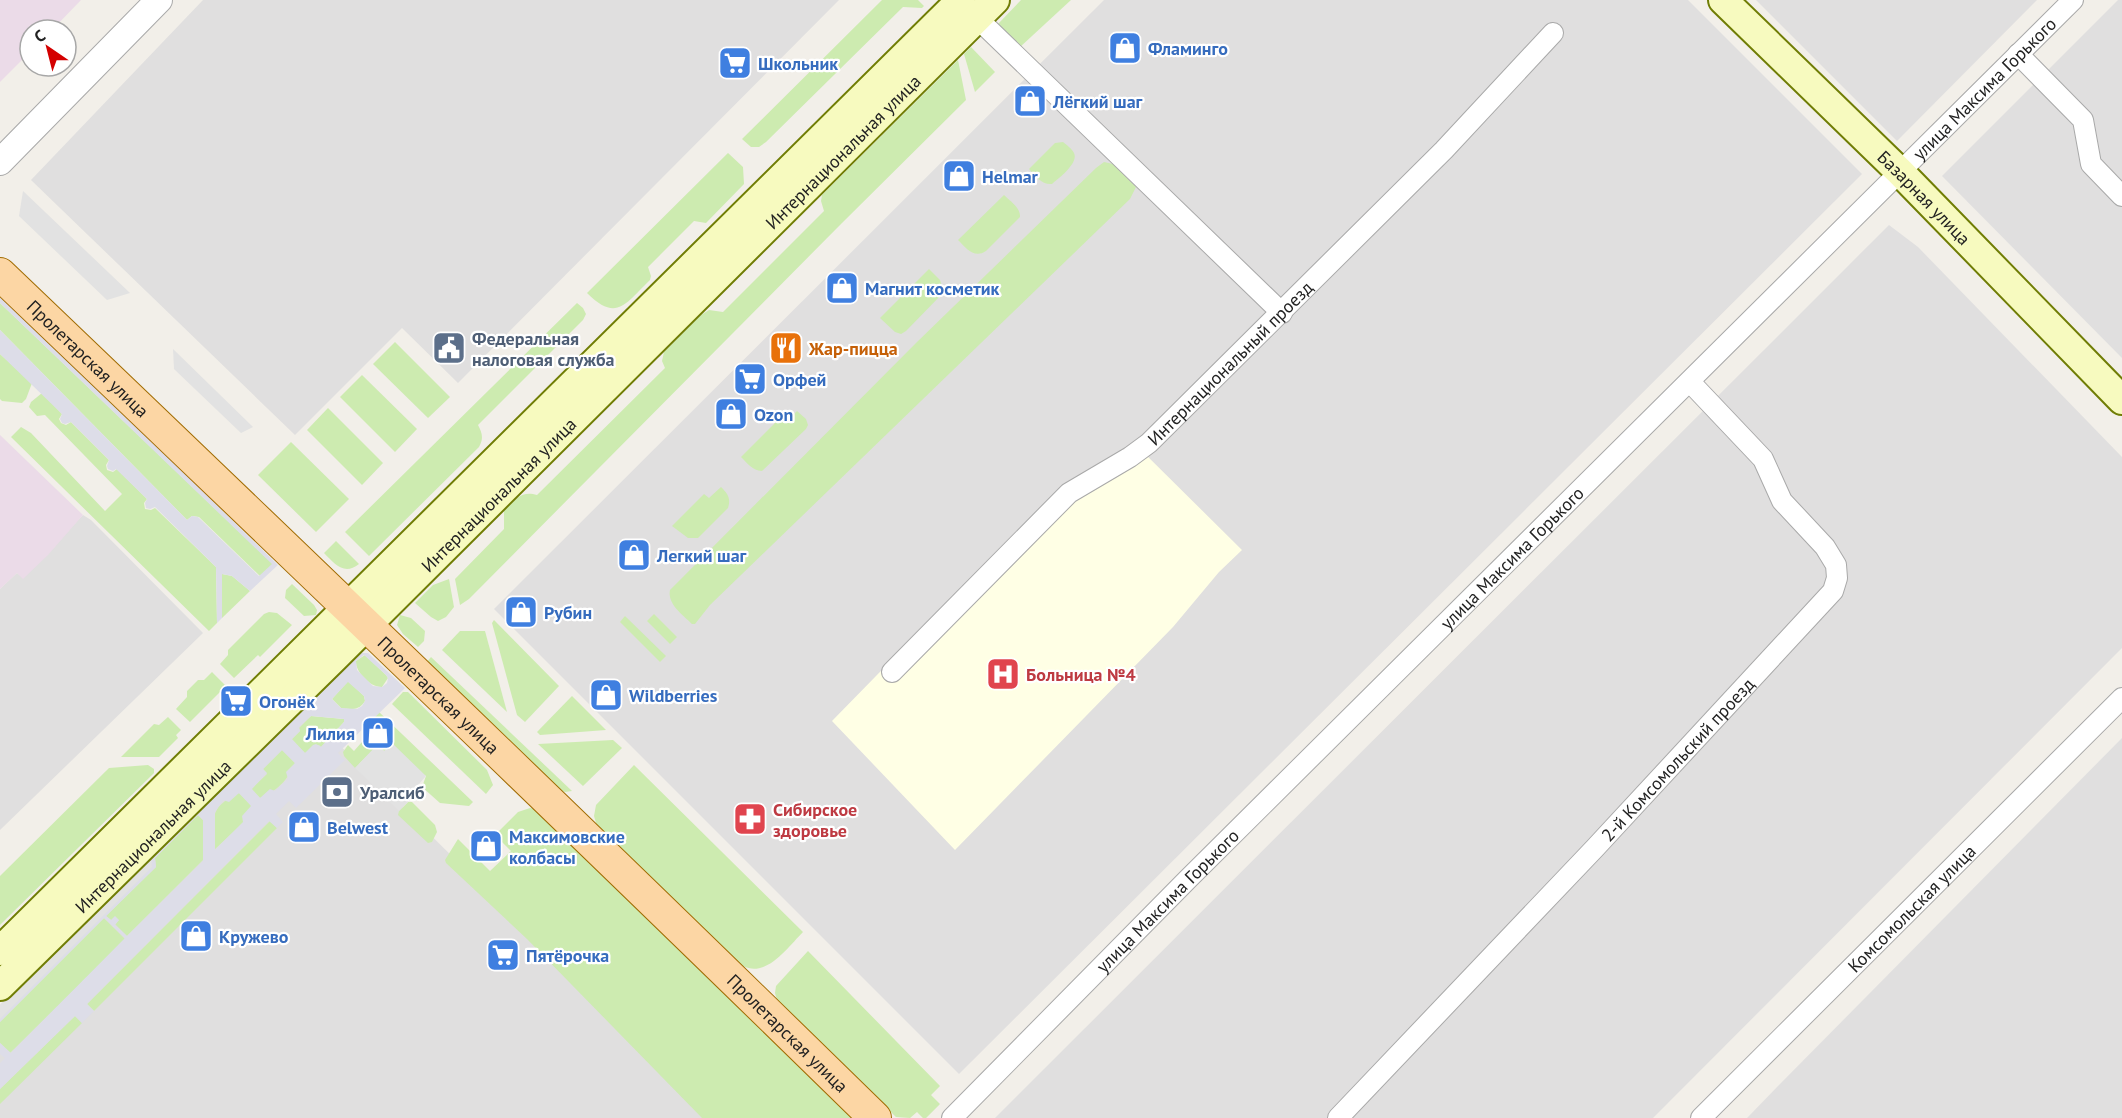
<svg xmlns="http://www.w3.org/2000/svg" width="2122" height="1118" font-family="'PT Sans',sans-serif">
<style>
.residential{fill:#e0dfdf}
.industrial{fill:#ebdbe8}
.education{fill:#ffffe5}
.grass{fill:#cdebb0}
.parking{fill:#e2e2e2}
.plaza{fill:#dddde8;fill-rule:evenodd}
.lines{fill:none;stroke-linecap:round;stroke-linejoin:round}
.minor-casing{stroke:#a9a9a9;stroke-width:22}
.tertiary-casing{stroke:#a9a9a9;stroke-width:28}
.secondary-casing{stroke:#707d05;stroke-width:32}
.primary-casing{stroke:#a06b00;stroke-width:34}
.minor{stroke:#fff;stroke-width:20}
.tertiary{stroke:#fff;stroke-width:26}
.secondary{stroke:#f7fabf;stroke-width:28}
.primary{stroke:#fcd6a4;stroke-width:32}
.labels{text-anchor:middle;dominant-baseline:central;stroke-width:4.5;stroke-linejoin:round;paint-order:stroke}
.shop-label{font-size:18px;font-weight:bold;fill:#366cbe;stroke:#fff;text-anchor:start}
.street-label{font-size:18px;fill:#222;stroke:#fff}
.service-label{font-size:18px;font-weight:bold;fill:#4e5e75;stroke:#fff;text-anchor:start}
.food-label{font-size:18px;font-weight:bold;fill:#c56008;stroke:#fff;text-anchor:start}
.health-label{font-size:18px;font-weight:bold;fill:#be3a42;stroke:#fff;text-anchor:start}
</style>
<rect width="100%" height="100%" fill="#f2efe9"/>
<g class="residential">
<path d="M203,0h636l-381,383 -56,-55 -107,107 -264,-255z"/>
<path d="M1104,0h584l174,174 -903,900 -465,-465z"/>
<path d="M1756,0h281l-140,141z"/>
<path d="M2118,0h4v358l-180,-182z"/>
<path d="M1889,225l29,22 204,210v191l-469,470h-658z"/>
<path d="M83,515l8,5 112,113 -203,197v-241l17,-16 6,5z"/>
<path d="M300,706l417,412h-717v-113z"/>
<path d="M2122,738v380h-375l32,-33z"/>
</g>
<g class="industrial">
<path d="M0,0h81l-29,30h-22v22l-30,30z"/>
<path d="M0,435l83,80 -35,40 -25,24 -6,-6 -17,16z"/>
</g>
<path class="education" d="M1135,444l107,106 -23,22 -46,55 -218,223 -123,-129 214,-219z"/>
<g class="grass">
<path d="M882,0h36l6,6 -2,2 -19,-1 -137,135 -7,5h-8l-9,-8z"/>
<path d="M1021,0h50l-52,48 -22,-23z"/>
<path d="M971,47l24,25 -20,20 -11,-38z"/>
<path d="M958,60l8,40 -124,123 -373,376 -9,6 -5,-26 49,-50v-18c11,-11 17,-21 33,-16l128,-127 -3,-7 2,-9 37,-37 8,-5 14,2 101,-101 -3,-10 1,-6z"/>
<path d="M1063,142c4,3 9,7 11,11 5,10 -15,25 -22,31 -10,1 -17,-8 -23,-15l26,-26z"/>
<path d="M728,153l15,14 1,17 -38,39 -12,-2 -46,46 3,9 -1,4c-24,23 -33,43 -63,13z"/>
<path d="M1104,162l9,2 23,23 -6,12 -420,406 -15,19h-3c-9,-9 -25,-20 -22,-34l246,-247 180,-175z"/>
<path d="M1004,195c6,6 17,13 16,22l-34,34c-12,8 -20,-3 -28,-11z"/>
<path d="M929,269l11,11 4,12 -38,39 -5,3 -6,-2 -15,-14z"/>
<path d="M0,303l273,261 -13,12 -61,-59 -7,-1 -5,4 -187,-190z"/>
<path d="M577,303l6,5 3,6 -3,6 -105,105c4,8 6,13 1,22l-110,109 -24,-24z"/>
<path d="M395,342l55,55 -22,21 -55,-54z"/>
<path d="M0,354l32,29 -6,16 -4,4 -20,-2 -2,-2z"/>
<path d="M362,375l55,54 -22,23 -55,-55z"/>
<path d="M42,393l20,21 -3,5 2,4 5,2 5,-3 38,38 -3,5 1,5 6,2 4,-3 30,30 -3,4 1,6 6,1 4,-2 61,59 1,56 -8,8 -198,-194 10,-10 10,6 74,78 17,-17 -77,-79 -8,1 -8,-9 2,-5z"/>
<path d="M328,408l55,55 -21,22 -55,-55z"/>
<path d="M797,411l9,8 2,6 -2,4 -44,42c-10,-1 -14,-7 -21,-14l40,-40 5,5z"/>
<path d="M291,442l58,57 -33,33 -58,-57z"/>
<path d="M721,487c7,7 10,11 7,21l-30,30h-10l-16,-12 32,-32 5,4z"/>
<path d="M336,541l23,23c-15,12 -24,0 -35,-11z"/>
<path d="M222,574l10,2 18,15 -28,27z"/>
<path d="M449,579l5,28 -8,10 -8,4 -7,-4 -16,-14 18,-18z"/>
<path d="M292,584l22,21 3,5 -1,5 -12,1 -19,-18 1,-8z"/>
<path d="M269,612l8,1 15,12 -32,32 -2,-2 -24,23 -14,-14 8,-9v-5l36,-36z"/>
<path d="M654,614l23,23 -7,7 -23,-23z"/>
<path d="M400,615l11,3 14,13 -1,10 -6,6 -15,-13 -6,-9z"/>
<path d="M625,616l41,40 -6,6 -40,-40z"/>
<path d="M494,620l65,66 -34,36 -8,-7 -25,-92z"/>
<path d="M460,631h25l22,81 -65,-62z"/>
<path d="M365,655l21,20 2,3 -6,9c-11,1 -27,-15 -26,-26z"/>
<path d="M431,657l141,134 -7,1 -6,-2 -133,-127z"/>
<path d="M212,672l14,14 -36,36 -14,-13 11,-12v-6l11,-11h6z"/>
<path d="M348,681l16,15 1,5c-5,9 -14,9 -24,7l-9,-9z"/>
<path d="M403,692h5l79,78 6,15 -7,9 -94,-90z"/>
<path d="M572,696l34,34 -66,5 -3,-3z"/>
<path d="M379,712l94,90 -4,4 -29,-3 -18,-16 4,-11 -42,-25 -6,-6 -23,23 -11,-12 -1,-4 5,-7 6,6 22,-25 -5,-5z"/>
<path d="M311,716l33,3v3l-23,25 -2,-2 -14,8 -14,-13 9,-9 -1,-3z"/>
<path d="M168,717l13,13 -5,5 2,3 -19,19h-38l33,-33 5,1z"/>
<path d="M613,740l9,8 -39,38 -45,-42z"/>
<path d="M282,750l13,13c-8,18 -17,27 -35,35l-9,-9 16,-15 -4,-5z"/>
<path d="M148,765l6,4v4l-154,152v-49l109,-108z"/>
<path d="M634,765l169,167c-15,15 -36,46 -60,34l-146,-140 -3,-10 2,-11z"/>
<path d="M239,793l13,13 -9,10 1,6 -30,28c0,-31 -7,-42 25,-57z"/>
<path d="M408,802h4l23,23 2,7 -5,10 -4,1 -30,-28 1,-4z"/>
<path d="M530,808l6,1 319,309h-153l-175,-179 -81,-76 -1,-3 13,-21 32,32 21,-20 -16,-16 23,-23z"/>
<path d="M198,815l5,5v40l-76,76 -12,-12 4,-4h-8l-5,-4 50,-49 -1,-9z"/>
<path d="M270,821l7,7 -183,183 -7,-7z"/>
<path d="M104,918l21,21 -115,114 -10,-10v-21z"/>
<path d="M808,951l132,135 -9,9 9,9 -14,14h-3l-6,-6 -7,6 -14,-1 -119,-117 -2,-7 1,-7z"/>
<path d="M75,1016l7,7 -82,81v-15z"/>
</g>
<g class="parking">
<path d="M23,191l107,102 -23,7 -88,-84z"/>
<path d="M173,349l80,78 -12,6 -67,-64z"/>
<path d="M392,743l34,33 -8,9 4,3 -23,23 -44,-43 22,-23 7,6z"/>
<path d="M151,854l1,13 -152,152v-14z"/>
</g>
<g class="plaza">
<path d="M0,297l117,110 161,158 -28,26 -18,-15 -10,-2v44l-5,5 -1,-56 -61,-60 -5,2 -4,-1 -1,-5 2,-4 -31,-30 -3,2 -5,-2 -1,-3 2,-6 -38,-38 -6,2 -3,-1 -2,-4 2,-5 -62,-60v-24l187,190 5,-4 6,1 61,59 13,-12 -272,-261z"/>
<path d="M358,653h10l37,35 -67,65 7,7 -49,48 -7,-7 -13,13 7,8 -6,6 -8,-7 -182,183 7,7 -12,12 -7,-7 -75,73v-26l5,-5 -5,-4v-11l11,10 114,-115 -21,-20 -104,104v-3l152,-152 -1,-13zM364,655l22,20 2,3 -1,5 -5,4 -9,-1 -16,-16 -1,-9zM348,682l16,14 1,5 -3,5 -5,3 -16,-1 -9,-9zM311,716l33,3v3l-23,25 -5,-3 -3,1 -8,8 -13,-14 8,-8 -1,-4zM282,750l13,13 -9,9 2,7 -13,12 -5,-2 -10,9 -8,-9 15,-16 -4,-4zM239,793l12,13 -9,10 1,6 -28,28v-38l8,-12 6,2zM198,815l5,5v41l-76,75 -12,-11 4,-5 -4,-4 -4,4 -5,-4 50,-49 -1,-9z"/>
</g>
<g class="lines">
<g class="minor-casing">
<g id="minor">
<path d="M977,18l305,295"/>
<path d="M2018,54l65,66 8,44 31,32"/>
<path id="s1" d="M892,672l177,-179 61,-36 19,-14 295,-293 109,-117"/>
<path id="s2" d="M952,1118l236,-239 885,-879"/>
<path id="s3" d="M1338,1118l257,-270 238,-257 4,-13 -1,-13 -11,-18 -43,-46 -19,-42 -73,-77"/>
<path id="s4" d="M1701,1118l421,-420"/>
</g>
</g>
<g class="tertiary-casing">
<path id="tertiary" d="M0,162l159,-162"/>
</g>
<g class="secondary-casing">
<g id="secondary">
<path id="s5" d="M1723,0l177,172 222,228"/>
<path d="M0,951l961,-951"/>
<path id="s6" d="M0,986l335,-329 660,-657"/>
</g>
</g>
<g class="primary-casing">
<g id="primary">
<path id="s7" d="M0,274c293,280 585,560 875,844"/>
</g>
</g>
<use href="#minor" class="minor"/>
<use href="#tertiary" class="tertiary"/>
<use href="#secondary" class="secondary"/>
<use href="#primary" class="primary"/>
</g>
<defs>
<g id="shop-square" transform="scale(1.725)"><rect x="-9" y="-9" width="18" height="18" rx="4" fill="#3f7fe0" stroke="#fff"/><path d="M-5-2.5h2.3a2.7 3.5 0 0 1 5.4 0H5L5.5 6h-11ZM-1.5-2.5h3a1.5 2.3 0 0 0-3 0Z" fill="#fff"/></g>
<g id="supermarket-square" transform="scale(1.725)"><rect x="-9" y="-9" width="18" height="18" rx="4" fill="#3f7fe0" stroke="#fff"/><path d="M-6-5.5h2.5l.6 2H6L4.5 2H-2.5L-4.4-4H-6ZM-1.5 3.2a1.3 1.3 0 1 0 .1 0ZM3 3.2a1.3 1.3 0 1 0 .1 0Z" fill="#fff"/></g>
<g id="civic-square" transform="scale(1.725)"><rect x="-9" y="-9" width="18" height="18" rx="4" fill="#5c6f8a" stroke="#fff"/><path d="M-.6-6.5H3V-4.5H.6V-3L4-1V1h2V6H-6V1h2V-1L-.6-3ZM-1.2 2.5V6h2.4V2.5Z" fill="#fff"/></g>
<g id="restaurant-square" transform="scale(1.725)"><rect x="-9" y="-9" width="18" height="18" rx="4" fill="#e8710a" stroke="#fff"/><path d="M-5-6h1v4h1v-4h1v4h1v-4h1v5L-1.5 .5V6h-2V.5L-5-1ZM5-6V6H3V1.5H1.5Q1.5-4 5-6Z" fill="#fff"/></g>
<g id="hospital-square" transform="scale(1.725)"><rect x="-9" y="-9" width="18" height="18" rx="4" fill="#e0444e" stroke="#fff"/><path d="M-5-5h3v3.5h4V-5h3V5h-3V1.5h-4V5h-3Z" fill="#fff"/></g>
<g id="bank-square" transform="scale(1.725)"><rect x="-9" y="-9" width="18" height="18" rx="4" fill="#5c6f8a" stroke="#fff"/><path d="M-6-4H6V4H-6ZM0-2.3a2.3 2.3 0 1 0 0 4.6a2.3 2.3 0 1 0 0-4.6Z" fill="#fff"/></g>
<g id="pharmacy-square" transform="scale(1.725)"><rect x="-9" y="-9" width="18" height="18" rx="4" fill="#e0444e" stroke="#fff"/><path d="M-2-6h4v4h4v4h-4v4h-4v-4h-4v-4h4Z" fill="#fff"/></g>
</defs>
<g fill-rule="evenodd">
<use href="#shop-square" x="1125" y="48"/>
<use href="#supermarket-square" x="735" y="63"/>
<use href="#shop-square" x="1030" y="101"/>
<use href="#shop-square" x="959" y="176"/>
<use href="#shop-square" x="842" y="288"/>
<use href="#civic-square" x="449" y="348"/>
<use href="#restaurant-square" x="786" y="348"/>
<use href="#supermarket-square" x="750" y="379"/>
<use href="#shop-square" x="731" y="414"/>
<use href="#shop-square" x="634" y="555"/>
<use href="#shop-square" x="521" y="612"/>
<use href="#hospital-square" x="1003" y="674"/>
<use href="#shop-square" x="606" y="695"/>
<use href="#supermarket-square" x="236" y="701"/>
<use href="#shop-square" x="378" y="733"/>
<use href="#bank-square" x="337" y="792"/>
<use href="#pharmacy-square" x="750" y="819"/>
<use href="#shop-square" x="304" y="827"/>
<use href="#shop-square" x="486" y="846"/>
<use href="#shop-square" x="196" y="936"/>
<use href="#supermarket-square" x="503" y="955"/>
</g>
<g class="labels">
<g class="shop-label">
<text x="1148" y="48">Фламинго</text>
<text x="758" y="63">Школьник</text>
<text x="1053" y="101">Лёгкий шаг</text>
<text x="982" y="176">Helmar</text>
<text x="865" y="288">Магнит косметик</text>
<text x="773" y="379">Орфей</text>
<text x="754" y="414">Ozon</text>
<text x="657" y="555">Легкий шаг</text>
<text x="544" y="612">Рубин</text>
<text x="629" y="695">Wildberries</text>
<text x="259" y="701">Огонёк</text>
<text x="355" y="733" text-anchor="end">Лилия</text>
<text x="327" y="827">Belwest</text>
<text x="509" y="836">Максимовские<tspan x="509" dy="21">колбасы</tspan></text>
<text x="219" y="936">Кружево</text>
<text x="526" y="955">Пятёрочка</text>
</g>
<g class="street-label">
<text stroke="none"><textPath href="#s2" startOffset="1458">улица Максима Горького</textPath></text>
<text stroke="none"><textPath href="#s6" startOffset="1186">Интернациональная улица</textPath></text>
<text stroke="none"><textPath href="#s5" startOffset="282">Базарная улица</textPath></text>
<text stroke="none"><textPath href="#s7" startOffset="122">Пролетарская улица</textPath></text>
<text stroke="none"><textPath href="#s1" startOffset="460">Интернациональный проезд</textPath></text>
<text stroke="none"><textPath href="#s6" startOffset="700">Интернациональная улица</textPath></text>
<text stroke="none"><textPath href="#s2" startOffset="792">улица Максима Горького</textPath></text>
<text stroke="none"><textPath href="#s7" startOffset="608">Пролетарская улица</textPath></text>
<text stroke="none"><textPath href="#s3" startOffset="494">2-й Комсомольский проезд</textPath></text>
<text stroke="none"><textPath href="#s6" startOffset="214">Интернациональная улица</textPath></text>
<text stroke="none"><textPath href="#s2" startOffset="306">улица Максима Горького</textPath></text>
<text stroke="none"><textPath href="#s4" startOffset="297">Комсомольская улица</textPath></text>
<text stroke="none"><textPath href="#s7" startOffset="1094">Пролетарская улица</textPath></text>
</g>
<g class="service-label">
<text x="472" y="338">Федеральная<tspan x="472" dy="21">налоговая служба</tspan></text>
<text x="360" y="792">Уралсиб</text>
</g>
<g class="food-label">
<text x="809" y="348">Жар-пицца</text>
</g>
<g class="health-label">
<text x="1026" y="674">Больница №4</text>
<text x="773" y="809">Сибирское<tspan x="773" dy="21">здоровье</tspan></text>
</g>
</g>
<g transform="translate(48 48) rotate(325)"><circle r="28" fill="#ffffff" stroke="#a7a7a7" stroke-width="1.5"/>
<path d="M0-4.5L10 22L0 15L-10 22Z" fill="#d40000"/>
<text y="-9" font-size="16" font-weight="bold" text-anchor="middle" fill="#222222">С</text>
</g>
</svg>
